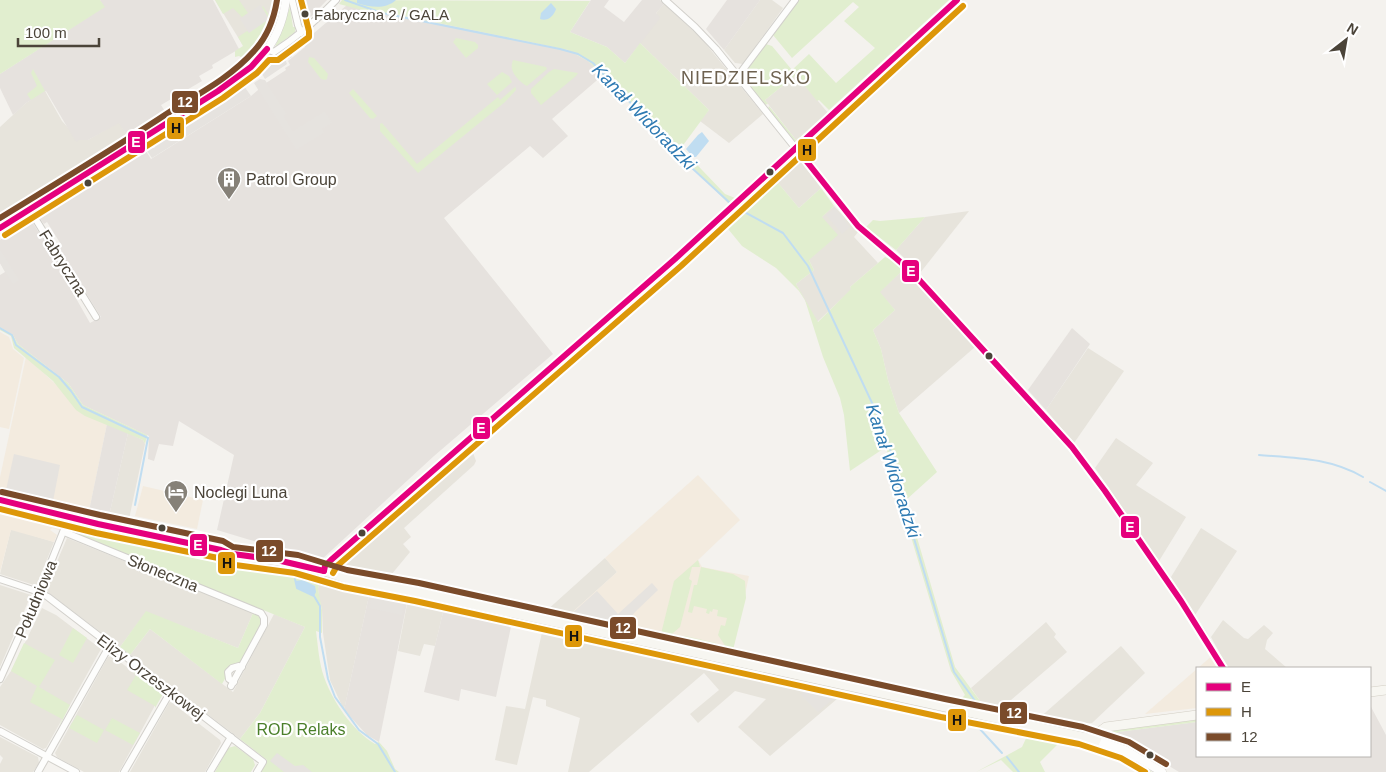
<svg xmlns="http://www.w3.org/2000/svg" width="1386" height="772" font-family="Helvetica,sans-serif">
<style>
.residential{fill:#e7e4dc}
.commercial{fill:#f3ebdf}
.industrial{fill:#e6e2de}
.green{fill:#e1eecf}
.parking{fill:#e6e3df}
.water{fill:#c0ddf1}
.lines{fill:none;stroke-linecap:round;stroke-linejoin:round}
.stream{stroke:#c0ddf1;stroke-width:2}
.minor-casing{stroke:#d2d0cb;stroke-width:8}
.tertiary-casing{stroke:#d2d0cb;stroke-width:9}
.secondary-casing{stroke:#d3cfc5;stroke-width:10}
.minor{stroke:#fdfdfc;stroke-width:6}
.tertiary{stroke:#fdfdfc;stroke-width:8}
.secondary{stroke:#f7f6f1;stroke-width:9}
.bus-1-casing{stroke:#fff;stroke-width:10}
.bus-2-casing{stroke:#fff;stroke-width:10}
.bus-3-casing{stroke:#fff;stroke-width:10}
.bus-1{stroke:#e5007d;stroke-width:6}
.bus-2{stroke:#dd9709;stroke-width:6}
.bus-3{stroke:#7a4b2a;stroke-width:6}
.bus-dot{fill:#4b4439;stroke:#fff;stroke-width:2}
.labels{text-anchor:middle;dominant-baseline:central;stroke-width:4.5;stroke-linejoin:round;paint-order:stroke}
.bus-label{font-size:15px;fill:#4b4439;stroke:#fff;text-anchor:start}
.poi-label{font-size:16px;fill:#4b4439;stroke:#fff;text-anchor:start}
.street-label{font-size:16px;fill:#4b4439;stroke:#fff}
.park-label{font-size:16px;fill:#4a7f2a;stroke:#fff}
.neighbourhood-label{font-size:18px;letter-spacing:1px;fill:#6e6250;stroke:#fff}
.water-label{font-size:18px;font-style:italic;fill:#2e7ab2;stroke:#fff}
.line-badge{stroke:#fff;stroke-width:2}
.badge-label{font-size:14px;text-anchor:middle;font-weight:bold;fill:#fff}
.pale-badge-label{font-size:14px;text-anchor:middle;font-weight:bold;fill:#111}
</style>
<rect width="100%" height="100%" fill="#f4f2ee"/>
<g class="residential">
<path d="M215,0h62l-8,32 -22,20z"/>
<path d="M760,0h12l11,8 -40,56 -8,-1 -11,-13z"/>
<path d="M664,4l37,34 62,76 -34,29 -29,-22 9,-11 -69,-67 19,-25 -3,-5z"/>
<path d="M796,75l32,38 -32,27 -31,-40z"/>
<path d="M45,91l17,30 17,19h9l31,-18 10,17 -129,80v-92l26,-24z"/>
<path d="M794,158l5,1 22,29 -22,20 -26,-31z"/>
<path d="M834,206l24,26 -4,5 24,26 -28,24 2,2 -35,33 -21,-38 18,-14 -5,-10 -3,-29z"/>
<path d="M969,211l-49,62 -24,-23 29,-33z"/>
<path d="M903,270l56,58 16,19 -76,66 -11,-33 -7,-31 -8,-19 22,-20 -16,-18z"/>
<path d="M1088,348l36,23 -50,72 -28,-33z"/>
<path d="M128,433l15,7 2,4 -16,75 -20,-3z"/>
<path d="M1116,438l37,25 -17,22 50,32 -27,44 -64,-93z"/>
<path d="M472,443l-1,4 5,14 -2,4 -70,63 7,9 -8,7 7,8 -19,23 -2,5 -52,-13 -2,-5z"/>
<path d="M1201,528l36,23 -42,64 -24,-38z"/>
<path d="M11,529l43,13 -17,42 -3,1 -34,-11z"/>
<path d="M67,538l186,75 -15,35 -92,-36 -26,35 -75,-57z"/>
<path d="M605,558l12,14 -50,45 -22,-5z"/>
<path d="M320,580l50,11 -26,119 -14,-30 -7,-47 -1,-23 -3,-13 -1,-8z"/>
<path d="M0,585l31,10 -31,72z"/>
<path d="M408,599l36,9 -9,38 -11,-2 -4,12 -22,-5z"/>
<path d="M42,608l14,7 45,34 -55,99 -3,1 -43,-24v-38l11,-16z"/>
<path d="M274,614l31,13 -45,86 -20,26 -110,-84 20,-26 83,63z"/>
<path d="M1223,620l21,18 4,1 16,-14 9,8 -6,7 -2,9 22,19h-59l-17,-31z"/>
<path d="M1046,622l10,12 -2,3 13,15 -71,61 -6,-1 -7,-7 -12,-17z"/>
<path d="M543,628l301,65 -74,63 -32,-29 28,-28 -31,-8 -37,32 -8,-9 29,-24 -15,-17 -115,99h-21l12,-54 -34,-12v-6l-13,-3 -16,68 -22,-5 11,-54 19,3z"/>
<path d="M1121,646l24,27 -53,50 -22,1 -33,-4z"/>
<path d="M112,656l48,36v4l-41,76h-35l-27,-15 -2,-4 53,-96z"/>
<path d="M171,702l49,38 1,3 -16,29h-75l39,-69z"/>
<path d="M0,737l38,20 1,6 -6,9h-33v-8l3,-6 -3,-3z"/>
</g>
<g class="commercial">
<path d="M0,332l9,5 4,12 11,9 -15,71 -9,-2z"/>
<path d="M26,357l37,34 44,33 -18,87 -89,-20v-14z"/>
<path d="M698,475l42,45 -42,40 4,7 47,9 -17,78 -165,-37 50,-45 -12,-14z"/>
<path d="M143,486l60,14 -6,29 -62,-13z"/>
<path d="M0,508l62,14 -3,8 -7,-2 -2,2 7,5 -3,7 -43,-12 -11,42z"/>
<path d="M1213,655l6,13h-22v40l-52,6z"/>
</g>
<g class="industrial">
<path d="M100,0h113l26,49 -27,16 1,3 -14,8 3,5 -41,24 7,11 -39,23 -10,-16 -31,17h-9l-3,2 -30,-51 -20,12 -13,12 -13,-27v-14l104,-67z"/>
<path d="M300,0h27l-22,23h-1z"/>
<path d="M591,0h18l-5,7 20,15 18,-22h18l4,4 -8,9 4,5 -35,45 -18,-16 -37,-15z"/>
<path d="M727,0h33l-36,50 -18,-21z"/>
<path d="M347,5l34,10 14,-1 173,36 20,11 15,14 -51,44 16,17 -25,22 -13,-12 -86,72 109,136 -119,102 -114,105 -103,-31 17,-75 -55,-34 -6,25 -14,-2 -5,17 -6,-2 1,-23 -66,-31 -15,-22 -50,-39 -5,-9 -13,-8v-52l5,-3 -5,-9v-23l31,-20 40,64 -2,2 21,37 11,-6 -43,-69 4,-2 -15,-24 -3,2 -6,-8 106,-68 7,11 100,-63 15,-13 20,-13 -1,-2 5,-3 -2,-4 17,-14 -4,-6 4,-4 2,2z"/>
<path d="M1072,328l18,16 -44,66 -18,-20z"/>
<path d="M107,424l21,9 -19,83 -20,-5z"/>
<path d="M370,591l38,7 -29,144 -12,-7 -23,-25z"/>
<path d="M444,608l68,14 -16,75 -35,-8 -2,12 -35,-9z"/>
<path d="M1370,705l16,30v37h-207l-36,-22 -26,-11 1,-7 79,-10v34h173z"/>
</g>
<g class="green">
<path d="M0,0h100l5,7 -105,67z"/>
<path d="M215,0h24l9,13 -6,4 -9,-9 -10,6z"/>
<path d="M342,0l248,1 -20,31 37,15 18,16 15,-20 69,67 -28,38 44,46 10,4 -7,5 -140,-142 -20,-11 -173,-36 -14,1 -42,-11z"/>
<path d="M799,0h150l-120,110 -10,-10 -2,1 -21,-26 -31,25 3,4 -4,1c-5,-7 -18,-17 -19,-26 -2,-8 16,-27 21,-35l6,2 20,24 17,-16 27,29 39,-35 -31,-27 15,-14 -6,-5 -61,56 -19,-23z"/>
<path d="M263,6l11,17 -14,26 -5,-5 -6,6 5,6 -6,5 -9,-5 -4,1v-6l8,-5 -5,-9 9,-6 2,1 20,-13 -7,-12z"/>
<path d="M290,7l3,20h2v5l-20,15z"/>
<path d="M456,38l19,4 3,3v3l-12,10 -13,-16z"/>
<path d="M309,57l5,1 14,16 -1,5 -2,1 -4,-1 -13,-17z"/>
<path d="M513,60l33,7 1,2 -20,17c-5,-2 -14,-11 -15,-17 -1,-2 0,-6 1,-9z"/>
<path d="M33,69l12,22 -14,9 -4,-6 10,-8 -6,-13z"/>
<path d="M554,69l24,4 -2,3 -35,29 -10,-12v-4l18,-17z"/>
<path d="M502,72l7,4 3,6 -15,13 -10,-11z"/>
<path d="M515,87l1,1v2l-11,12 -87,71 -38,-42v-7l2,-1 35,41 81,-67 2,3z"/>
<path d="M353,89l24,27 -4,3 -3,-1 -21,-25z"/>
<path d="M769,106l27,34 19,-16 1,3 -18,15 -3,-1 -27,-32z"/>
<path d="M773,177l26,31 22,-20 13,18 -12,11 16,18 -29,25 5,10 -18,14 22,38 33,-33 -1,-2 35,-30 7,3 11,10 -23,22 15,18 -22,20 8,19 7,31 11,33 38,59 -31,28 49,167 28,38 7,7 -32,-10 7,-7 -14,-24 -48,-161 -17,-63 -36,24 -6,-56 -4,-17 -17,-41 -18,-57 -6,-9 -23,-23 -34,-22 -18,-22 -253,223 1,-4 251,-224 2,5z"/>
<path d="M925,217l-29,33 -30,-23 7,-7 7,1z"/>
<path d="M0,327l13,8 5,9 50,39 15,22 64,30 -2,9 -2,-4 -58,-24 -9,-6 -23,-29 -39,-33 -3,-12 -11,-6z"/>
<path d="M124,518l70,15 -5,2 -66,-15z"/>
<path d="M72,524l248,56 -2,9 4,21v23l-6,-2c2,15 3,32 8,46 9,25 28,53 51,67l4,-2 8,9 8,18 4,3h-139l7,-12 -27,-21 20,-26 45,-86 -237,-96z"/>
<path d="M698,560l2,7h-8l-3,12 3,2 -12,46 -14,12 -6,-1 14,-57z"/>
<path d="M701,567l32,7 12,7 1,17 -14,56 -2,-1 -12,-18 3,-10 4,1 2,-8 -10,-2 1,-6 -5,-1 -1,3 -2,-1 -1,3 -3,-1 1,-4 -13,-3 -2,7 -4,-1 6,-27h3z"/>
<path d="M391,575l69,18 102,23 -1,3 -145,-31 -27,-8z"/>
<path d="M146,611l92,37 15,-35 8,4 1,5 -21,41 -9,3 -10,18 -72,-55 -20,26 -10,-8z"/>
<path d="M73,628l14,10 -14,25 -14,-8z"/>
<path d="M685,636l31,7 5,10 -44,-9z"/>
<path d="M24,643l31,17 -16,27 31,18 -11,22 3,-8 -32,-17 7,-16 -26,-15z"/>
<path d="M136,670l27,21v3l-8,14v-2l-28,-16 9,-15 -3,-3z"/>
<path d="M77,715l27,15 -7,13 -28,-15z"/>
<path d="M112,718l28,15 -7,12 -28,-15z"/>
<path d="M1197,718v4l-79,10 -1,7 9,4 -2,4 -18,-7 -2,-4 2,-5z"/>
<path d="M1029,732c42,11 84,21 123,40 -13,0 -24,-9 -36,-14 -16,-7 -35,-13 -52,-15h-5l-19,19 5,10h-32l-12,-12 -25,12 46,-25z"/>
<path d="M235,746l18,13 2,6 -4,7h-36l13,-24z"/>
</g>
<g class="parking">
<path d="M260,5l9,14 -20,14 -9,-14z"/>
<path d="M285,48l7,9 -4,2 -1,-1 -2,1 2,5 -22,15 -3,-5 -3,3 -2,-3 -3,2v-5z"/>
<path d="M260,79l5,1 22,34 -3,2 9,15 32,-20 7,12 -10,6 2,4 -28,17 -42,-67z"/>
<path d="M244,86l7,10 -99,62 -7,-10 4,-3 2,3h3l1,-1 -1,-4z"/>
<path d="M835,208l15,19 -8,7 -16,-19z"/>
<path d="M0,250l19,30 -6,4 -13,-21z"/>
<path d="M14,454l46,11 -7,36 -47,-11z"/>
<path d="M652,583l6,7 -22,21 -14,16 -53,-11 28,-25 21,23z"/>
<path d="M372,594l33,7 -3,14 -33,-7z"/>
<path d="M808,687l30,8 -20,17 -18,-18z"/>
<path d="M277,753l18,13 8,-1 9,7h-28l-14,-11z"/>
</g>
<g class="water">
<path d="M357,0h39c-11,10 -26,7 -39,3z"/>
<path d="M551,3l5,6c-2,7 -9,13 -16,10l1,-6z"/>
<path d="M702,132l7,9 -13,16h-3l-7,-8 12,-14z"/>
<path d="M303,580l12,6 1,6 -2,4 -17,-8 -2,-7z"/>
</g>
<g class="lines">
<g class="stream">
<path d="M345,0l37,13 178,36 18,5 15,9 100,106 37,34"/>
<path d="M737,208l46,25 25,33 72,154 14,41 10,44 50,167 27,37"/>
<path d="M0,328l12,7 4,10 43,32 12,14 11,16 66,31 -13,67"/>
<path d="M1259,455c38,3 71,3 104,22"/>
<path d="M1370,482l16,9"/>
<path d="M295,579l2,9 17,8 6,10v31l8,42 7,18 24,33 19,14 17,28"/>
<path d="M979,728l23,25"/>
<path d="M1007,757l12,15"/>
</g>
<g class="minor-casing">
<g id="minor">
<path d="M292,0l6,25 3,8"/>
<path d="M665,0l30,27 21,22 142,177 53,45 161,176 33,44 76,110 22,33 20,34"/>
<path d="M267,49l7,3c23,-15 43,-32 62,-52"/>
<path d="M738,76l57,-76"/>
<path d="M30,210l66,107"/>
<path d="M64,532l197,81 3,5v7l-33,61"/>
<path d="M0,579l39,13 9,5 215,165 -6,10"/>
<path d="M0,679l39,-87 30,-75"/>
<path d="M234,682l-5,-3 -1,-7 4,-4 7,-2 3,1"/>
<path d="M0,731l76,41"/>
<path d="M38,772l72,-127"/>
<path d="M124,772l47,-81"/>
<path d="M210,772l21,-35"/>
</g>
</g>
<g class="tertiary-casing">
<g id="tertiary">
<path d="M0,228c57,-35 114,-70 171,-106 30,-20 65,-37 89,-64 15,-16 23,-36 26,-58"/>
<path d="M324,571l1,-5 6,-6 344,-301 282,-259"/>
<path d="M1096,740l29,10 37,22"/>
<path d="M1094,745l39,14"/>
</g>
</g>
<g class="secondary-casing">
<g id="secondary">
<path d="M0,500l201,46 25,3"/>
<path d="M221,550l9,5 20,3 17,1 30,5 27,7 21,7 72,14 679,148"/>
<path d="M1370,692l16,-2"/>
<path d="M1094,745l5,-13 7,-5 91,-12"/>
</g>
</g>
<use href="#minor" class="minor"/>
<use href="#tertiary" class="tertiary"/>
<use href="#secondary" class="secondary"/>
<g class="bus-1-casing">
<g id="bus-1">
<path d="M796,148l62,78 53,45 161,176 33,44 76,110 42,67"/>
<path d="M0,228l218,-137 33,-24 16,-18"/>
<path d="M0,500l98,24 123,26 12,4 44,6 47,11"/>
<path d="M324,571l1,-5 6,-6 344,-301 282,-259"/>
</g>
</g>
<g class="bus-2-casing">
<g id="bus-2">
<path d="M5,235l218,-137 34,-25 12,-13h9l31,-23v-6l-8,-31"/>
<path d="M0,509l96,24 122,25 10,6 67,9 48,14 72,14 526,116 138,27 42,14 24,14"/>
<path d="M333,573l4,-7 344,-300 282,-260"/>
</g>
</g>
<g class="bus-3-casing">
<g id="bus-3">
<path d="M0,218c57,-35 115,-70 171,-107 29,-18 60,-34 83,-60 13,-14 20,-32 23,-51"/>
<path d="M2,492l98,23 123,26 10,6 65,8 49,15 72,13 526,116 138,28 46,15 37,22"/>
</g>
</g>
<use href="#bus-1" class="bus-1"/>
<use href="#bus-2" class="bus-2"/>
<use href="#bus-3" class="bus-3"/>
</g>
<defs>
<g id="building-pin" transform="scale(1.25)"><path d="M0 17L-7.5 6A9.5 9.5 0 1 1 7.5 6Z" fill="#868178" stroke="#fff"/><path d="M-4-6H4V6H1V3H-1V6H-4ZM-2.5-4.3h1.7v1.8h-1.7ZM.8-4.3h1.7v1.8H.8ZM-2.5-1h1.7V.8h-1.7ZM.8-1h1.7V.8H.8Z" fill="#fff"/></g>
<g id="hotel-pin" transform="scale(1.25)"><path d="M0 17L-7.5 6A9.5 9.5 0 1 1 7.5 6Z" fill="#868178" stroke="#fff"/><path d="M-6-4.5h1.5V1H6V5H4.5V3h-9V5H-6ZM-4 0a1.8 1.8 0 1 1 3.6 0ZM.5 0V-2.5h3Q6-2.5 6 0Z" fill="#fff"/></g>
</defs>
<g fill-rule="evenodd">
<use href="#building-pin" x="229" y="179"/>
<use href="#hotel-pin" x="176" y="492"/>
</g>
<g class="bus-dot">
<circle cx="305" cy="14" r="4.5"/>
<circle cx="770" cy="172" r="4.5"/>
<circle cx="88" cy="183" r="4.5"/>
<circle cx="989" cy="356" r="4.5"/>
<circle cx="162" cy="528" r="4.5"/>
<circle cx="362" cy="533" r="4.5"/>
<circle cx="1150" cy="755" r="4.5"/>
</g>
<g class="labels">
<g class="bus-label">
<text x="314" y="14">Fabryczna 2 / GALA</text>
</g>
<g class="poi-label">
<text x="246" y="179">Patrol Group</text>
<text x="194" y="492">Noclegi Luna</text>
</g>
<g class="street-label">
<text transform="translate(63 263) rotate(58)">Fabryczna</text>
<text transform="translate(163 573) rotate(22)">Słoneczna</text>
<text transform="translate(36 599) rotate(-67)">Południowa</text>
<text transform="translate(151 677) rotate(37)">Elizy Orzeszkowej</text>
</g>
<g class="park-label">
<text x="301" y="729">ROD Relaks</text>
</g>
<g class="neighbourhood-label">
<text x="746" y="78">NIEDZIELSKO</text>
</g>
<g class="water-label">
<text transform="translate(644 117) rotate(46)">Kanał Widoradzki</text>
<text transform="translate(893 471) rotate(72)">Kanał Widoradzki</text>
</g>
</g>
<g class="line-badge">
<rect x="171" y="90" width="28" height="24" rx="5" fill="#7a4b2a"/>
<rect x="166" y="116" width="19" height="24" rx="5" fill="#dd9709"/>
<rect x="127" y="130" width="19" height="24" rx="5" fill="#e5007d"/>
<rect x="797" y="138" width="20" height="24" rx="5" fill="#dd9709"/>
<rect x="901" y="259" width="19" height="24" rx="5" fill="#e5007d"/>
<rect x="472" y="416" width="19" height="24" rx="5" fill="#e5007d"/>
<rect x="1120" y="515" width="20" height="24" rx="5" fill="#e5007d"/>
<rect x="189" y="533" width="19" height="24" rx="5" fill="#e5007d"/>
<rect x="255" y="539" width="29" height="24" rx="5" fill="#7a4b2a"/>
<rect x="217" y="551" width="19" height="24" rx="5" fill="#dd9709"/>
<rect x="609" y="616" width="28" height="24" rx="5" fill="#7a4b2a"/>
<rect x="564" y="624" width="19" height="24" rx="5" fill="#dd9709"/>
<rect x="999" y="701" width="29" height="24" rx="5" fill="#7a4b2a"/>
<rect x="947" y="708" width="20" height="24" rx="5" fill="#dd9709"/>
</g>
<g class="badge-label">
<text x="185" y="107">12</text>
<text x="136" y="147">E</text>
<text x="911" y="276">E</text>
<text x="481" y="433">E</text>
<text x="1130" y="532">E</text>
<text x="198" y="550">E</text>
<text x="269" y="556">12</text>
<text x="623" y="633">12</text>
<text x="1014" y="718">12</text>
</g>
<g class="pale-badge-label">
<text x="176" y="133">H</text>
<text x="807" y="155">H</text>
<text x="227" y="568">H</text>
<text x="574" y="641">H</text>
<text x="957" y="725">H</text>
</g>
<rect x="1196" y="667" width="175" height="90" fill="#ffffff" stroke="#b7b4b0"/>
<rect x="1206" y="683" width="25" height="8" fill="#e5007d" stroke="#b7b4b0"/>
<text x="1241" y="692" font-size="15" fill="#4b4439">E</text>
<rect x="1206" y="708" width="25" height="8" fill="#dd9709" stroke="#b7b4b0"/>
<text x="1241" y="717" font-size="15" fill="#4b4439">H</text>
<rect x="1206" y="733" width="25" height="8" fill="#7a4b2a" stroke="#b7b4b0"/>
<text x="1241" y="742" font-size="15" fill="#4b4439">12</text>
<g transform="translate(1346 40) rotate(31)" stroke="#ffffff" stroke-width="4" paint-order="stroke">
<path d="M0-4L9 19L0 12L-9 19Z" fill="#4b4439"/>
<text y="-8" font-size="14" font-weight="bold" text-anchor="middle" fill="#4b4439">N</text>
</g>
<path d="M18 38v8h81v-8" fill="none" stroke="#4b4439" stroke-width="2.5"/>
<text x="25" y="38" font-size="15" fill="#4b4439" stroke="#ffffff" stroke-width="4" paint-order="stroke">100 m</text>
</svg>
